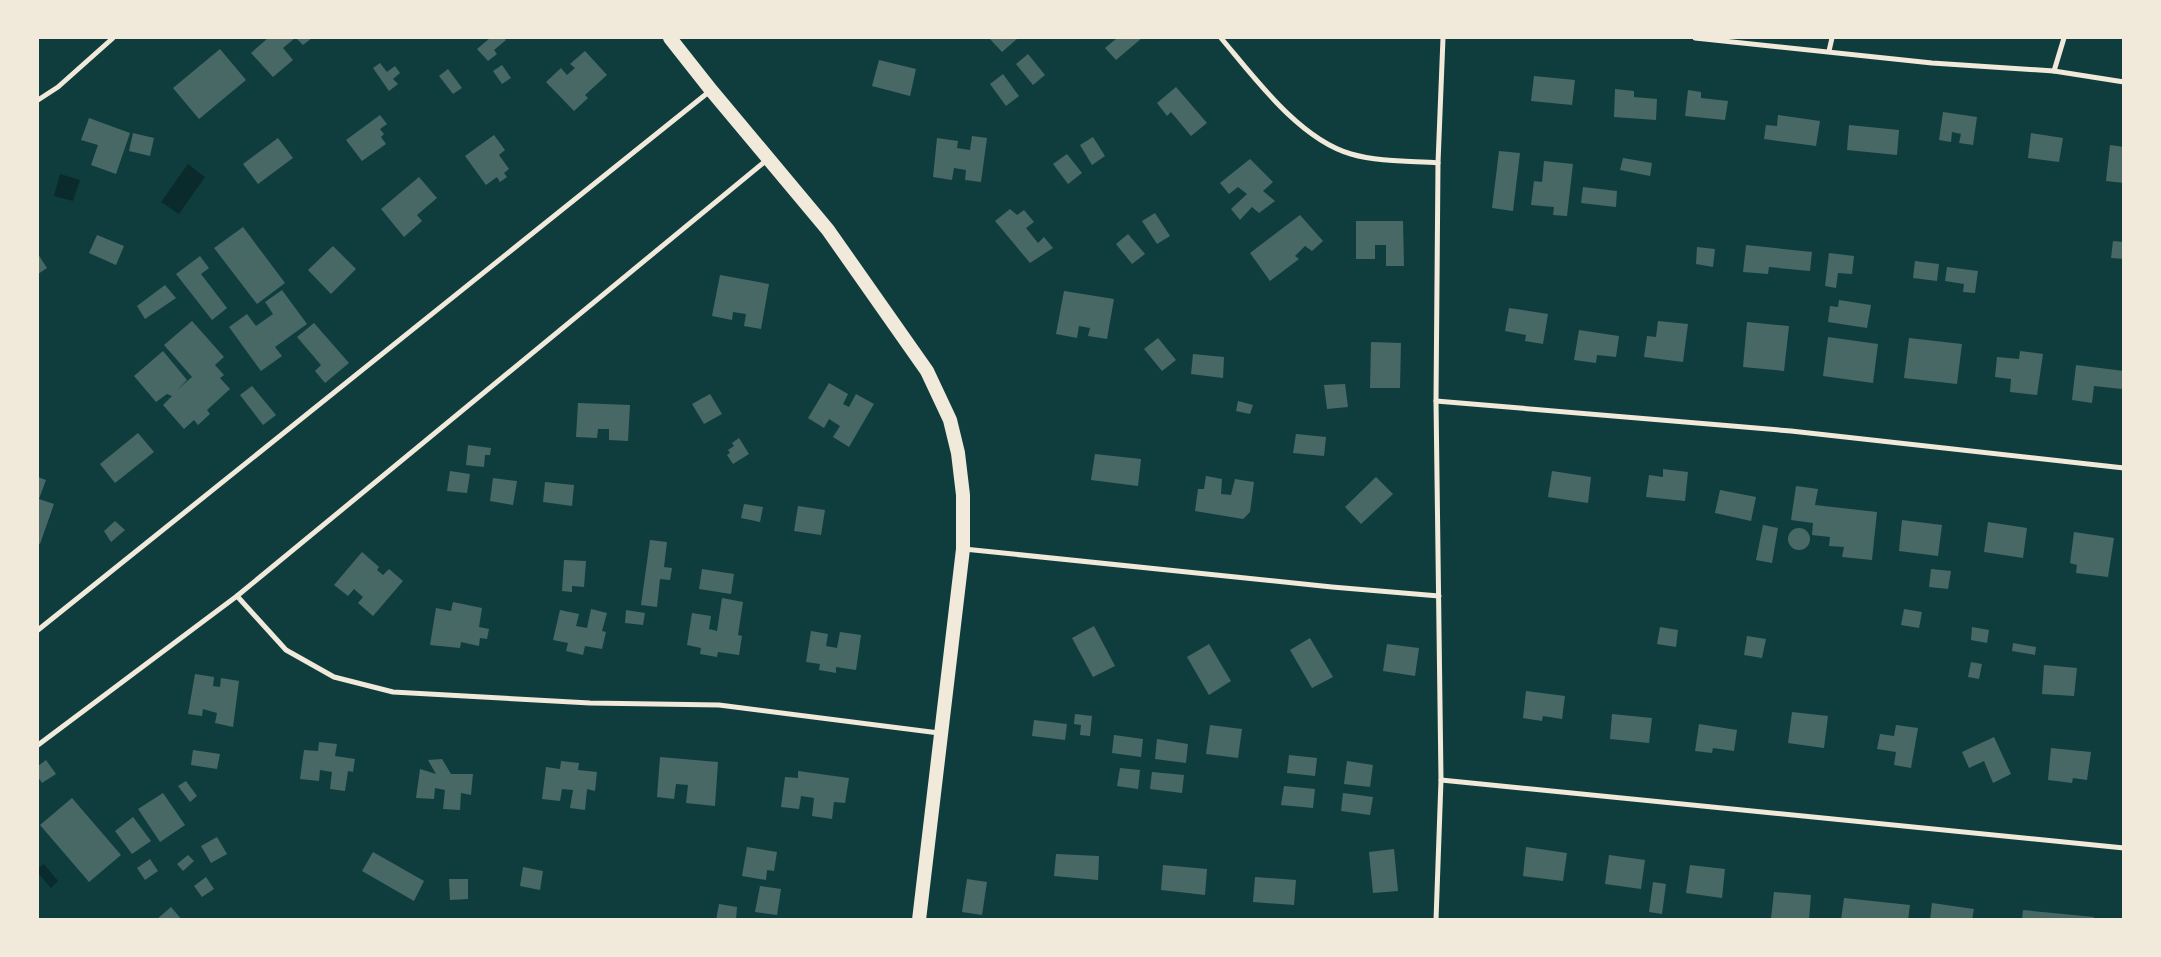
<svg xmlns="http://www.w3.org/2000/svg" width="2161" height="957" font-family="'Nunito Sans',sans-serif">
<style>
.water{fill:#0a2a2b}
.building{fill:#486865}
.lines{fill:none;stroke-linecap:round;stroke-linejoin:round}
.minor{stroke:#f1e9da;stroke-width:5}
.trunk{stroke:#f1e9da;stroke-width:14}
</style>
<rect width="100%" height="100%" fill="#0f3d3e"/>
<g class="water">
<path d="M188,164l17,13 -26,37 -18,-12z"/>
<path d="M60,174l20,6 -7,21 -19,-5z"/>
<path d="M44,864l14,17 -7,7 -13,-15v-5z"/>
</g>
<g class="building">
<path d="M268,38h27l-12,10 10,12 -20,17 -22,-24z"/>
<path d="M296,38h16l-9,7z"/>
<path d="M490,38h13l3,2 -12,10 3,4 -9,7 -11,-12z"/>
<path d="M989,38h29l-16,14z"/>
<path d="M1117,38h25l-26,22 -11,-12z"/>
<path d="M220,49l26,31 -47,39 -26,-31z"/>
<path d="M585,51l22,24 -22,20 3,3 -14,13 -28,-29 15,-14 6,7 8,-7 -5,-4z"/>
<path d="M1028,54l17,21 -12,10 -17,-21z"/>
<path d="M879,60l37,9 -6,27 -38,-10z"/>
<path d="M380,63l7,9 8,-6 5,7 -7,6 5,5 -9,7 -16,-23z"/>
<path d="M502,65l9,13 -9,6 -9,-13z"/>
<path d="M448,69l14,19 -9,6 -14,-18z"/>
<path d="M1003,74l16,22 -13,10 -16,-22z"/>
<path d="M1534,76l41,4 -3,25 -41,-4z"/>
<path d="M1176,87l31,36 -16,13 -20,-24 -4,4 -10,-13z"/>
<path d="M1615,89l19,2v6l23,2 -1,21 -42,-3z"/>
<path d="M1688,90l13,2v6l27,3 -3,19 -40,-4z"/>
<path d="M1943,112l34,5 -4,28 -14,-2 2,-9 -9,-2 -1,10 -12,-2z"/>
<path d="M380,115l7,9 -7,5 4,5 -3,3 5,7 -24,17 -16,-21z"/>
<path d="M1778,115l42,6 -4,25 -52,-7 2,-14 11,1z"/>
<path d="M89,118l41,15 -14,41 -25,-9 7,-20 -17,-5z"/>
<path d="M1849,125l50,5 -2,25 -50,-5z"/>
<path d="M133,133l21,5 -4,18 -21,-5z"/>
<path d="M2031,133l32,5 -4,24 -31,-4z"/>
<path d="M494,135l11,15 -6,5 10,14 -5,4 3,4 -7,5 -3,-5 -11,8 -21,-29z"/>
<path d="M972,136l15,2 -6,44 -16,-2 1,-10 -12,-2 -2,12 -19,-3 4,-39 21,3 -1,7 13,2z"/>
<path d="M1093,137l12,19 -13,9 -12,-20z"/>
<path d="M278,138l15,20 -35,26 -15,-20z"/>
<path d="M2110,145l14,2v36l-18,-2z"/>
<path d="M1499,151l21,2 -7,58 -21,-3z"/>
<path d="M1067,154l15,19 -14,11 -15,-20z"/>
<path d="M1623,158l29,5 -2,13 -30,-6z"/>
<path d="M1250,159l23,23 -10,9 12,10 -16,12 -7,-6 -12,13 -9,-11 16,-15 -9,-7 -9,7 -9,-11z"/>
<path d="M1544,161l29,3 -6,52 -14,-1 1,-8 -23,-2 3,-24 8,1z"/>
<path d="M419,177l18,21 -20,17 5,6 -18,16 -23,-28z"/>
<path d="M1583,187l34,4 -1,16 -35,-4z"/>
<path d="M1010,209l7,6 7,-5 10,12 -8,6 12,15 6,-6 9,11 -23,15 -35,-42z"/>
<path d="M1155,213l15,23 -13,8 -15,-23z"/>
<path d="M1300,215l23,26 -11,10 -7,-5 -10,10 4,3 -29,22 -20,-28z"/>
<path d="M1356,221h47l1,45h-18v-21h-11v14h-19z"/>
<path d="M243,227l42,56 -28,21 -43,-56z"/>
<path d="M1128,234l17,20 -13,10 -16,-20z"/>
<path d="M97,235l27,11 -8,19 -27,-12z"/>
<path d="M2113,241l11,1v17l-13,-1z"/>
<path d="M1746,245l66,7 -2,19 -41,-4 -1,7 -25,-2z"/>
<path d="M333,246l23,23 -25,25 -23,-24z"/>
<path d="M1697,247l18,2 -2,18 -17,-3z"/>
<path d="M1829,253l25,3 -2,18 -14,-1 -2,15 -11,-2z"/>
<path d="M38,254l9,14 -9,6z"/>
<path d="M200,256l9,12 -8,6 26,34 -15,12 -36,-46z"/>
<path d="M1915,261l24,3 -2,17 -24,-3z"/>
<path d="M1947,267l31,4 -3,22 -12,-1 1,-8 -19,-3z"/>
<path d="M720,275l49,9 -8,45 -17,-3 2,-12 -13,-2 -1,8 -20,-4z"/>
<path d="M165,285l11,13 -31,21 -8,-13z"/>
<path d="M282,290l25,34 -32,23 7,9 -21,15 -32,-44 18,-13 9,12 17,-12 -8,-12z"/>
<path d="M1064,291l50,8 -7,40 -19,-3 2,-8 -11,-2 -2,12 -21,-4z"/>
<path d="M1839,300l32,5 -4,23 -39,-6 2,-16 8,1z"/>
<path d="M1509,308l39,6 -5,30 -18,-3 1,-6 -21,-4z"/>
<path d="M192,321l32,36 -9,8 9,10 -4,3 10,11 -23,21 3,4 -12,11 -4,-5 -10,9 -21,-24 9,-9 -5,-2 -11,8 -22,-26 29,-25 24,29 -10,10 15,-13 -28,-32z"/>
<path d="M1658,321l30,3 -5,38 -39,-5 3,-21 9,1z"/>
<path d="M1747,322l42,4 -5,45 -41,-4z"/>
<path d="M314,323l35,40 -24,20 -10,-12 6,-6 -24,-28z"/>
<path d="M1579,330l40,6 -3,21 -19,-2 -1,8 -22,-3z"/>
<path d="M1828,337l50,7 -5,39 -50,-7z"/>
<path d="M1158,338l18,22 -14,11 -18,-22z"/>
<path d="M1909,338l53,6 -5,40 -53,-6z"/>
<path d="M1371,342l30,1 -1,45h-30z"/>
<path d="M2020,351l23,3 -6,41 -27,-3 1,-13 -16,-2 2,-20 22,2z"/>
<path d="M1193,354l31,3 -1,21 -32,-4z"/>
<path d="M2076,365l48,6 -2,18 -28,-3 -2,17 -20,-3z"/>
<path d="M829,383l19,11 -5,10 6,3 7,-13 18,10 -25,43 -16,-10 7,-11 -11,-7 -5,9 -16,-10z"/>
<path d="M1345,384l3,23 -21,2 -3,-24z"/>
<path d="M252,386l24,29 -13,10 -23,-30z"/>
<path d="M710,394l12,20 -18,10 -12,-20z"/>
<path d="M1238,401l15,4 -3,9 -14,-3z"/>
<path d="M578,403l52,2 -2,36 -19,-1v-11h-11l-1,9 -21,-1z"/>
<path d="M138,433l16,19 -39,31 -15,-19z"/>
<path d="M1296,434l30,3 -2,19 -31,-3z"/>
<path d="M739,438l10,16 -16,10 -6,-9 3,-2 -2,-3 6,-4 -2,-3z"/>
<path d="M468,445l23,3 -1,7h-5l-1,12 -18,-2z"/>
<path d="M1095,454l46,5 -3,27 -47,-6z"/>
<path d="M1663,469l25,3 -3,29 -39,-4 3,-22 14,2z"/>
<path d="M450,471l20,3 -3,19 -20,-2z"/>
<path d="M1552,471l39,6 -3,26 -40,-6z"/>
<path d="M1206,476l16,3 -1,15 10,1 4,-16 19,3 -4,30 -7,7 -48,-8 3,-22h6z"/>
<path d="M38,477l8,3 -7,19 15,5 -14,40 -2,-1z"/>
<path d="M1376,477l17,17 -32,30 -16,-17z"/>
<path d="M493,478l24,3 -4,24 -23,-4z"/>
<path d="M545,482l29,3 -2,21 -29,-4z"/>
<path d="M1796,486l22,3 -3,16 62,7 -5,48 -30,-3 2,-10 -15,-1 1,-9 -18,-2 1,-12 -22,-3z"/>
<path d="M1720,490l36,7 -5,24 -36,-8z"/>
<path d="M744,504l19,3 -3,15 -19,-4z"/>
<path d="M798,506l27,4 -4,25 -27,-4z"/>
<path d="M1902,520l40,5 -4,31 -39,-5z"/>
<path d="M115,521l10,9 -14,12 -7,-11z"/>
<path d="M1988,522l39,6 -4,30 -39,-6z"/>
<path d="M1763,525l15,3 -6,35 -16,-3z"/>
<circle cx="1799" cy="539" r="11"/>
<path d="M2074,532l40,6 -6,39 -32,-4 1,-8 -7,-2z"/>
<path d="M650,540l17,2 -3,25 8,1 -2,12 -10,-1 -3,28 -16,-2z"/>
<path d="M362,552l17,15 -2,3 6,5 6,-6 14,12 -30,35 -15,-13 5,-6 -9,-8 -6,7 -14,-11z"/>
<path d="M564,560l22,1 -2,26 -12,-1v6l-10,-1z"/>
<path d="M702,569l32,5 -3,20 -32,-5z"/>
<path d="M1931,569l20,2 -3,18 -19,-2z"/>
<path d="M722,598l21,4 -5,33 4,1 -3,19 -21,-3 -1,5 -17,-3 1,-6 -14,-3 5,-32 19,3 -2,13 8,2z"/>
<path d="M453,602l29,6 -3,19 10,2 -2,10 -7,-1 -1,8 -18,-4 -1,6 -30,-3 6,-37 15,3z"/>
<path d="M591,609l16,4 -5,18 4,1 -4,17 -17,-3 -2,9 -17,-4 2,-8 -15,-3 7,-30 19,4 -3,12 11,2z"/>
<path d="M1904,609l18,3 -3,16 -18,-3z"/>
<path d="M626,610l19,3 -2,12 -18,-2z"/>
<path d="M1094,626l21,40 -22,11 -21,-39z"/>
<path d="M1660,627l18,3 -2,17 -19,-3z"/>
<path d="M1972,627l17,3 -2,13 -16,-3z"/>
<path d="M811,631l17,3 -2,12 11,2 3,-16 21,3 -5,35 -20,-3v6l-17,-3 1,-6 -14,-2z"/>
<path d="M1747,636l19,3 -4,19 -18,-3z"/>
<path d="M1310,638l23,39 -21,11 -22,-38z"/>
<path d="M2013,643l23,4 -1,8 -23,-4z"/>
<path d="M1209,644l22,37 -22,14 -22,-38z"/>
<path d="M1387,644l32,4 -4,28 -32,-5z"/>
<path d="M1971,662l11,2 -3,15 -11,-2z"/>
<path d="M2044,665l33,3 -3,28 -32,-2z"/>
<path d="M195,674l19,3 -1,9 7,1 1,-9 18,3 -6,46 -18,-4 2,-10 -14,-4 -1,7 -14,-2z"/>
<path d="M1526,691l39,5 -3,23 -19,-3 -1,5 -19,-3z"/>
<path d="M1792,712l36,4 -4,32 -36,-5z"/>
<path d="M1075,714l17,2 -2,20 -10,-1 1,-10 -7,-1z"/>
<path d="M1612,714l40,4 -3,25 -39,-4z"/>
<path d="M1034,720l33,4 -2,16 -33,-4z"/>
<path d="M1699,724l38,6 -3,21 -21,-3 -1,5 -17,-2z"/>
<path d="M1210,725l32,4 -4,29 -32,-4z"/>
<path d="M1896,725l22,3 -7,40 -17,-3 2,-13 -19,-3 3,-15 14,2z"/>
<path d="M1114,735l29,4 -2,18 -29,-4z"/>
<path d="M1994,737l17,37 -18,9 -9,-22 -15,7 -7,-16z"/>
<path d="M1157,739l31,5 -2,19 -31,-4z"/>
<path d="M319,742l18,2 -2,12 20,3 -2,13 -5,-1 -3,20 -15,-2 2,-17 -12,-2 -1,11 -19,-2 4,-29 14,1z"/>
<path d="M2051,748l40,4 -4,28 -14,-2 -1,5 -24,-3z"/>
<path d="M193,750l27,4 -3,15 -26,-4z"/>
<path d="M1289,755l28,3 -2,18 -28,-3z"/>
<path d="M660,757l58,5 -3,44 -29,-3 2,-18 -12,-1 -2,15 -17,-2z"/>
<path d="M442,759l9,15h22l-2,21 -10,-2 -1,17 -17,-1 2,-19 -10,-2 -1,11 -18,-1 4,-29 16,5 -8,-14z"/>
<path d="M46,760l10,14 -14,9 -4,-6v-11z"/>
<path d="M561,761l18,2 -1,7 19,2 -2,19 -8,-2 -2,21 -15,-2 3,-18 -11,-1 -2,12 -18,-2 4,-32 14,2z"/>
<path d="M1347,761l26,4 -3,22 -26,-3z"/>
<path d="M1120,768l20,2 -2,19 -21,-3z"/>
<path d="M798,771l51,7 -4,25 -11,-1 -2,17 -20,-3 2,-18 -13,-2 -2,13 -18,-2 4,-30 13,1z"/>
<path d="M1152,772l32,3 -2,18 -32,-4z"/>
<path d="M186,781l11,15 -7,6 -12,-16z"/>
<path d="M1284,786l31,3 -2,19 -32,-3z"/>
<path d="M163,793l22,32 -25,17 -22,-33z"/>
<path d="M1343,793l30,4 -3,18 -29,-4z"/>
<path d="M72,798l49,57 -32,27 -49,-57z"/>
<path d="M133,817l18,24 -19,13 -17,-23z"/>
<path d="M217,837l10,17 -16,9 -10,-17z"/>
<path d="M747,847l30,5 -3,19 -7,-1 -1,10 -24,-4z"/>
<path d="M1526,847l41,6 -4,28 -40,-5z"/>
<path d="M1394,849l4,42 -25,2 -4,-41z"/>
<path d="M373,852l51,29 -10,20 -52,-30z"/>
<path d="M1056,854l43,2 -1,24 -44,-4z"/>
<path d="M188,855l6,6 -11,10 -6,-7z"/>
<path d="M1609,855l36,5 -4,29 -36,-5z"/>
<path d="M150,859l8,12 -13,9 -8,-12z"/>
<path d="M1163,865l44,4 -2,26 -44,-5z"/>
<path d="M1690,865l35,4 -3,29 -36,-5z"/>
<path d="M523,867l20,4 -3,19 -20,-4z"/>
<path d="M206,877l8,12 -12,8 -8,-11z"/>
<path d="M1255,877l41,3 -2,25 -41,-3z"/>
<path d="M449,879h19v20l-18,1z"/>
<path d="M967,879l20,3 -5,33 -20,-3z"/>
<path d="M1653,882l13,2 -4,30 -13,-2z"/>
<path d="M760,886l21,3 -4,26 -22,-3z"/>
<path d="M1774,892l37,3 -2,25 -38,-2z"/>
<path d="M1844,898l66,7 -2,15h-67z"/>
<path d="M1932,903l42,6 -2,11h-42z"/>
<path d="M719,904l18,3 -1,13h-20z"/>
<path d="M171,907l11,13h-26z"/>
<path d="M2023,910l71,7 -1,3h-71z"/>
</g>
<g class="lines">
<g class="minor">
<path d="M1221,38c33,39 78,101 130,116 28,8 58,7 87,9"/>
<path d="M1695,38l237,25 122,8 70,11"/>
<path d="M1829,51l3,-13"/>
<path d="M2054,71l10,-33"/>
<path d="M38,100l20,-13 55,-49"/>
<path d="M1436,401l355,30 333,37"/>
<path d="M964,549l368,38 107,9"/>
<path d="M237,596l49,54 48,27 59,15 197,11 129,2 220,28"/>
<path d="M38,630l672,-539"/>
<path d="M38,745l199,-149 531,-437"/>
<path d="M1441,780l683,68"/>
<path d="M1436,920l5,-140 -5,-379 2,-238 5,-125"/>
</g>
<path class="trunk" d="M670,38l41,52 117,140 99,141 23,49 8,33 5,42v54l-44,371"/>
</g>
<rect width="2161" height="957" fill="none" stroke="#f1e9da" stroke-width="78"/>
</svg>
